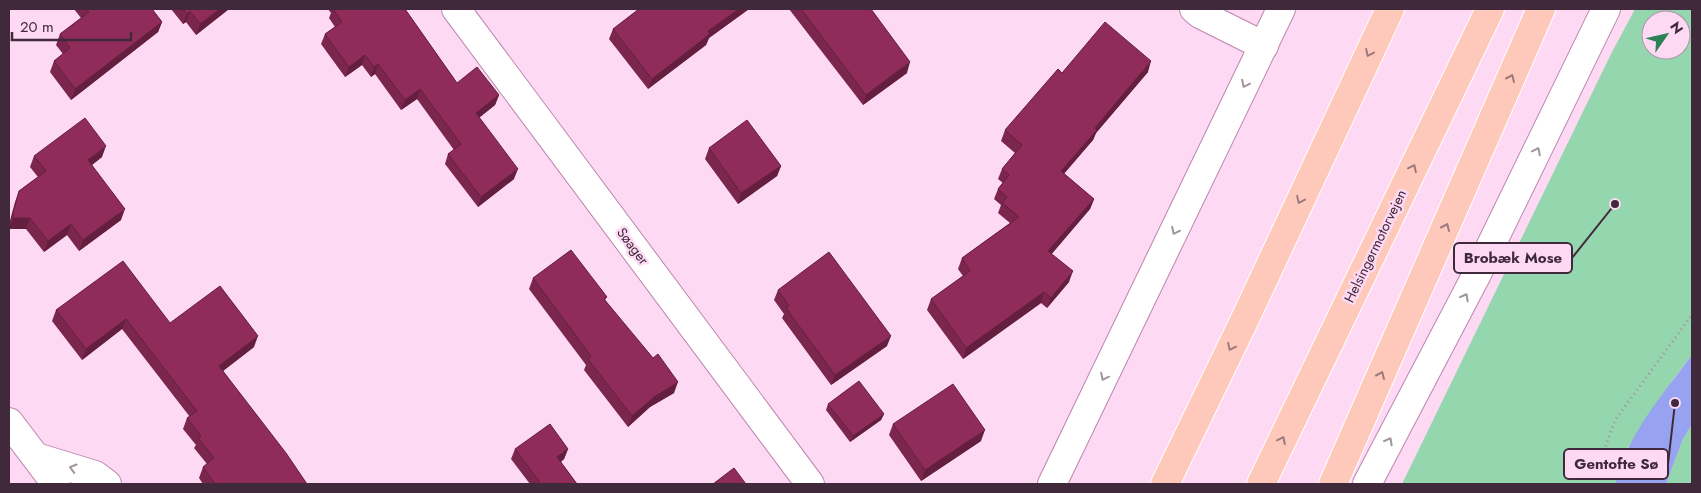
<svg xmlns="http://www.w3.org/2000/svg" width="1701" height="493" font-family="Jost,sans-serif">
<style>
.green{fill:#94d6ad;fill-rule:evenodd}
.water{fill:#97a3f0}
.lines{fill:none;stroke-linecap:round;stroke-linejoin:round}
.minor-casing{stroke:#bd85ae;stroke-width:30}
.tertiary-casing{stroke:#bd85ae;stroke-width:30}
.motorway-casing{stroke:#fff;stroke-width:30}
.path{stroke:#aa8ba1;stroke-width:3;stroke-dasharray:1 4;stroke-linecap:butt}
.minor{stroke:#fff;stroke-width:28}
.tertiary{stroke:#fff;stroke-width:28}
.motorway{stroke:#fec9ba;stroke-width:28}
.wall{fill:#7b264d}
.shaded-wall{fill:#641f3e}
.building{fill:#8f2c59;stroke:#641f3e}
.oneway{stroke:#9f797a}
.oneway2{stroke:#a0949c}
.labels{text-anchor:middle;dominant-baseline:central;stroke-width:5;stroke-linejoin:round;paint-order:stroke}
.street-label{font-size:14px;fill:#40293a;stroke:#fdd9f3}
.leader{fill:none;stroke:#40293a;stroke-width:2}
.callout-dot{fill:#40293a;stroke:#fdd9f3;stroke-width:2}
.callout{fill:#fdd9f3;stroke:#40293a;stroke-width:2}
.callout-label{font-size:15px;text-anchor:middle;font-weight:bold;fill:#40293a}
</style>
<rect width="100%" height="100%" fill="#fdd9f3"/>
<g class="green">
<path d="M1635,9h57v346l-20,26 -47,71 -10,32h-213l209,-430zM1651,20h30v30h-30z"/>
<path d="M1692,424v60h-26l17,-45z"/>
</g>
<path class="water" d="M1692,355v69l-9,15 -17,45h-51c12,-49 48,-90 77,-129z"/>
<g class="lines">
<g class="minor-casing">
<g id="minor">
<path d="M456,9l354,475"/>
<path d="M1194,9l6,5 64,32"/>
<path d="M9,422l47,62"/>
<path d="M36,457l59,18 12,9"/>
</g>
</g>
<g class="tertiary-casing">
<g id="tertiary">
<path d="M1052,484l229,-475"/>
<path d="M1367,484l110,-210 129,-265"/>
</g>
</g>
<g class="motorway-casing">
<g id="motorway">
<path d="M1165,484l79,-163 146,-312"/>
<path d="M1261,484l229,-475"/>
<path d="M1333,484l208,-475"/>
</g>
</g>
<path class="path" d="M1592,484l23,-64 77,-105"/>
<use href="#minor" class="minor"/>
<use href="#tertiary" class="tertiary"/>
<use href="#motorway" class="motorway"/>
</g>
<g class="wall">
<path d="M74,9h78l10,13 -4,10 -87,68 -21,-28 4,-11 9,-7 -7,-9 4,-11 21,-16z"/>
<path d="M171,9h58l-33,26 -10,-13 -3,2z"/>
<path d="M328,9h77l52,74 42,12 -4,10 -16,13 35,61 -36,28 -33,-43 3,-10 6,-4 -37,-51 -16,11 -26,-36 -4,3 -9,-12 -17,12 -24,-33 4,-10 10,-7 -6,-9 2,-5z"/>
<path d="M639,9h110l-40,29 -3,7 -58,44 -39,-50 4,-10z"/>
<path d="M789,9h82l36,64 -44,32z"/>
<path d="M1148,72l-52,61 -3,7 -29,34 30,25 -4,10 -39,45 18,28 -22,26 -6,-5 -78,56 -36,-49 4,-11 32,-23 -5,-7 4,-11 48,-35 -12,-10 3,-8 -7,-6 4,-10 5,-6 -5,-4 4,-10 13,-16 -14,-12 4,-11 57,-57z"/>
<path d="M709,148l72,18 -4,10 -39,28 -33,-45z"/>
<path d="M34,156l68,1 -10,8 29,55 -42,31 -12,-16 -23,17 -18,-23h-17v-5l6,-22 4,-11 19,-14 -8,-10z"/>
<path d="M533,278l74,19 -2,3 69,93 -24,14 -22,20 -44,-57 2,-5 -57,-76z"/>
<path d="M778,290l109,56 -56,39 -49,-67 2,-4 -10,-14z"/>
<path d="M56,310l114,13 84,24 -31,24 84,113h-104l-4,-6 4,-11 4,-3 -13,-16 2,-3 -13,-16 4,-11 3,-1 -68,-88 -40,31 -30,-39z"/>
<path d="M828,404l56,10 -3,6 -31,22 -24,-32z"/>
<path d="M893,424l88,17 -60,40 -32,-46z"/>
<path d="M515,449h53l-4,10 -3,3 16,22h-47l-19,-25z"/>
</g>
<g class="shaded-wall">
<path d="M220,9h9l-33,26 4,-11z"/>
<path d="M739,9h10l-40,29 -3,7 -58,44 4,-10 56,-48z"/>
<path d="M190,11l-4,11 -3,2 4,-10z"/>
<path d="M162,22l-4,10 -87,68 4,-11z"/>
<path d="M365,55l-3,10 -17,12 4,-10z"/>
<path d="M1151,61l-3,11 -52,61 -3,7 -36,41 4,-10 34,-43z"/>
<path d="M910,62l-3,11 -44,32 3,-10z"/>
<path d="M378,64l-3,10 -4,3 3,-10z"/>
<path d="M420,89l-3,10 -16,11 4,-10z"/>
<path d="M499,95l-4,10 -23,18 4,-10z"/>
<path d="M106,146l-4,11 -18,14 4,-11z"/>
<path d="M781,166l-4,10 -39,28 3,-11z"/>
<path d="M518,169l-4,10 -36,28 3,-10z"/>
<path d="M1094,199l-4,10 -45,53 3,-11z"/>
<path d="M125,209l-4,11 -42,31 4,-11z"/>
<path d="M13,218h17l-4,11h-17z"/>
<path d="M71,224l-4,11 -23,17 4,-11z"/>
<path d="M1073,271l-4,11 -22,26 4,-10z"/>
<path d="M1044,292l-3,11 -78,56 3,-11z"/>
<path d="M126,319l-4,10 -40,31 4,-11z"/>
<path d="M258,336l-4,11 -39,30 4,-11z"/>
<path d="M891,336l-4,10 -56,39 4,-10z"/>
<path d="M678,382l-4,11 -24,14 -22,20 4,-11 22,-19z"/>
<path d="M884,414l-3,6 -31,22 3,-6z"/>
<path d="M985,430l-4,11 -60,40 4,-11z"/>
<path d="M568,449l-4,10 -10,8 3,-10z"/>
</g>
<g class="building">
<path d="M86,9h66l10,13 -87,67 -21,-28 16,-13 -10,-14 29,-22z"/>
<path d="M183,9h37l-20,15 -10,-13 -3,3z"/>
<path d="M333,9h72l52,74 20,-16 22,28 -23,18 42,56 -37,28 -33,-43 13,-10 -41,-55 -15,11 -27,-36 -4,3 -9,-12 -16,12 -24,-33 17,-12z"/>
<path d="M639,9h100l-31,22 2,3 -58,45 -39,-50z"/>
<path d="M801,9h70l39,53 -44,33z"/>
<path d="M1105,22l46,39 -56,67 2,2 -36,41 33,28 -46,52 25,20 -22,27 -7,-6 -78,56 -35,-49 39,-28 -8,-13 57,-41 -17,-14 5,-6 -9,-8 11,-14 -7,-6 20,-24 -17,-15 53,-61 4,4z"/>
<path d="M85,118l21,28 -18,14 37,49 -42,31 -12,-16 -23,17 -18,-23h-17v-5l6,-22 27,-20 -12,-15z"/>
<path d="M747,120l34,46 -40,27 -32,-45z"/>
<path d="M571,250l36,47 -3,2 49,59 5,-4 20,28 -24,15 -22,19 -44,-57 3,-3 -58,-78z"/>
<path d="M829,252l62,84 -56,39 -49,-67 3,-2 -11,-16z"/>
<path d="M123,261l47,62 50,-37 38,50 -39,30 67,87 21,31h-92l-12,-17 11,-9 -16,-20 3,-2 -14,-18 10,-7 -71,-92 -40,30 -30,-39z"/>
<path d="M859,381l25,33 -31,22 -25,-32z"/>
<path d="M953,384l32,46 -60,40 -32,-46z"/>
<path d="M550,424l18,25 -11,8 20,27h-36l-26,-35z"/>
<path d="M734,468l12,16h-33z"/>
</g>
<defs><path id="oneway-chevron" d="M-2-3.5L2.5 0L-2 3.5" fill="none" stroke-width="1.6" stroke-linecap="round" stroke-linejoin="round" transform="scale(1.25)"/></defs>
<g class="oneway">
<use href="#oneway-chevron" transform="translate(1369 53) rotate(115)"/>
<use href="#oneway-chevron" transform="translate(1511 78) rotate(-66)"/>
<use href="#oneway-chevron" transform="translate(1413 168) rotate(-64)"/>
<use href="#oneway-chevron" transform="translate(1300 200) rotate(115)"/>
<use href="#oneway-chevron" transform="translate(1446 227) rotate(-66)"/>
<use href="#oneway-chevron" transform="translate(1231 347) rotate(116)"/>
<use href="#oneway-chevron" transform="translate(1381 375) rotate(-66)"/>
<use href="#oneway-chevron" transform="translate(1282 440) rotate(-64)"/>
</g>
<g class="oneway2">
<use href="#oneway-chevron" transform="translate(1245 84) rotate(116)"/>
<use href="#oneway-chevron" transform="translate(1537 151) rotate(-64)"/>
<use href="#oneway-chevron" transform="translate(1175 231) rotate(116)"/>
<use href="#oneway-chevron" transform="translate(1465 297) rotate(-62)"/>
<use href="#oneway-chevron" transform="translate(1104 377) rotate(116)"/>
<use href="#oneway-chevron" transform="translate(1389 441) rotate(-62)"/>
<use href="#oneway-chevron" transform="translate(73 468) rotate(-164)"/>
</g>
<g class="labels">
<g class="street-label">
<text transform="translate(633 246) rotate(53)">Søager</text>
<text transform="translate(1375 246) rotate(-64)">Helsingørmotorvejen</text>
</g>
</g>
<path class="leader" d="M1615 204L1572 258M1675 403L1668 464"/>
<g class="callout-dot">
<circle cx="1615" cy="204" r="5"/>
<circle cx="1675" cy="403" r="5"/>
</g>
<g class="callout">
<rect x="1454" y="243" width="118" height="30" rx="5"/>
<rect x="1564" y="449" width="104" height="30" rx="5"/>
</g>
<g class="callout-label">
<text x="1513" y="263">Brobæk Mose</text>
<text x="1616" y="469">Gentofte Sø</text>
</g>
<rect width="1701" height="493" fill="none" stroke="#40293a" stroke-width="20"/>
<g transform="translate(1666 35) rotate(56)"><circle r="24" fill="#fdd9f3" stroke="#b193a9"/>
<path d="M0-4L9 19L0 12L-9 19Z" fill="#2d8255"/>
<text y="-8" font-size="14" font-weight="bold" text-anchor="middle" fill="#40293a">N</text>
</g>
<path d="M12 32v8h119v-8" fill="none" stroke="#40293a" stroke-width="2.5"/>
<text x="20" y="32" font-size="15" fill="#40293a" stroke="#fdd9f3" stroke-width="4" paint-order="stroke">20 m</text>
</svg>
